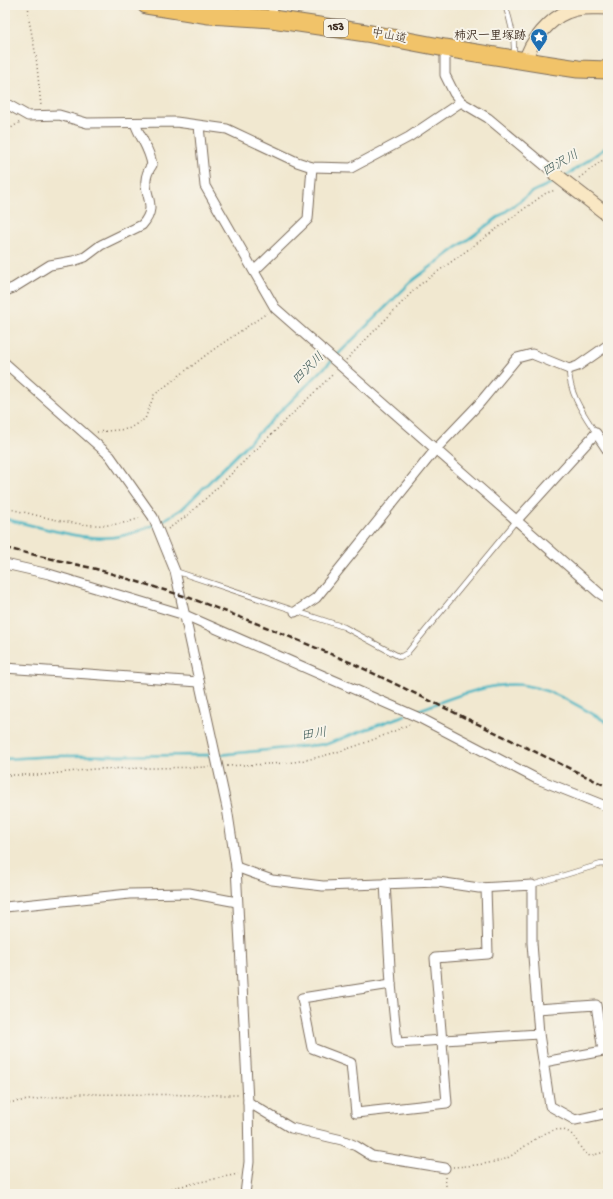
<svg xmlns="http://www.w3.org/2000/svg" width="613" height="1199" font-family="'Gochi Hand','Klee One',sans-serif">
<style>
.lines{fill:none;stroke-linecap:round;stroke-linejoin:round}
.stream{stroke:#47b5c3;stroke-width:2.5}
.lane-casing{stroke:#7b6c5c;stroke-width:6}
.street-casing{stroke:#7b6c5c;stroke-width:11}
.secondary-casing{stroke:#7b6c5c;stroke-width:15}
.highway-casing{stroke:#7b6c5c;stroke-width:19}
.path{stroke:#7b6c5c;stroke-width:1.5;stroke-dasharray:1 3;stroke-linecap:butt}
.lane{stroke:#fff;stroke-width:4.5}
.street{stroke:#fff;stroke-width:9}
.secondary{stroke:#f9e7c3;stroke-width:13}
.highway{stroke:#f1c369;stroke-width:17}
.rail{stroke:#3b2a1e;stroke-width:2.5;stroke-dasharray:6 3;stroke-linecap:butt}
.labels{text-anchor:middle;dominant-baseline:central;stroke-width:4;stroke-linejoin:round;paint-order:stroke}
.shield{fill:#f7f3e8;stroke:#73665b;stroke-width:1}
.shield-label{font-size:11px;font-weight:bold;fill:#3b2a1e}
.street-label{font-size:12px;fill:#3b2a1e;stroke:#f7f3e8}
.poi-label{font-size:12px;font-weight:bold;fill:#3b2a1e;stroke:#f7f3e8;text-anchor:end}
.water-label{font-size:13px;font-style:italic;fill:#3f5b58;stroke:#f7f3e8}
</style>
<rect width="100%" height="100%" fill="#f7f3e8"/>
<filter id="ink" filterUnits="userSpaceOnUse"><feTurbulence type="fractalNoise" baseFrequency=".025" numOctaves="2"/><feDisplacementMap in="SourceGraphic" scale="8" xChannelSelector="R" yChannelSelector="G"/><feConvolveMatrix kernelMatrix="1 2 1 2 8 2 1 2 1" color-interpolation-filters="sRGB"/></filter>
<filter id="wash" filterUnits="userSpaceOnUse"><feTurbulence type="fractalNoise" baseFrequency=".012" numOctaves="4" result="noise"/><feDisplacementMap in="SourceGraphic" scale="16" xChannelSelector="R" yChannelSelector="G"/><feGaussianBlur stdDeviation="0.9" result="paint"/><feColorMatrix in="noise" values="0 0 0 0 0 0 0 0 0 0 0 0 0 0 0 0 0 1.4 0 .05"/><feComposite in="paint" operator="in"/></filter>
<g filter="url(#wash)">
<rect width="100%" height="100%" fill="#f1e8d0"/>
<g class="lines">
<g class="stream">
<path d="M566,176l42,-30"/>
<path d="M5,519c33,7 76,22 109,18 25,-3 48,-15 68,-28l231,-229 119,-88 24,-11"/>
<path d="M414,712c31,-12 81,-33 114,-26 28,5 56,23 80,37"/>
<path d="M218,755l109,-11 78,-29"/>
<path d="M5,759l49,-3 159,-1"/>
</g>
</g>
</g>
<g filter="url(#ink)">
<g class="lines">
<g class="lane-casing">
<g id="lane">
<path d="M505,5c6,17 10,33 9,51"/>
<path d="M569,369c0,25 14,44 27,64"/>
<path d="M175,571l169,56 56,30 7,-4 109,-132"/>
<path d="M532,885l69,-21 7,1"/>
</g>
</g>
<g class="street-casing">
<g id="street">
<path d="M272,19l1,-14"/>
<path d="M445,48v27l9,18 7,9 27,16 67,56"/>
<path d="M5,103l23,13 31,-1 28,8 89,-1 51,7 70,33 15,5 39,1 58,-31 52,-35"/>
<path d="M199,126l6,60 70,122 324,285 9,6"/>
<path d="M254,271l54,-52 4,-52"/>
<path d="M5,291l8,-3 37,-23 23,-4 12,-4 16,-12 41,-20c21,-23 -8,-35 10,-60 -2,-16 -12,-27 -17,-42"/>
<path d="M5,363l105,93 43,61 22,54 52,237 9,59 12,235 1,60 -4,32"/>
<path d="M516,521l80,-88 12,18"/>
<path d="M5,564l44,10 136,41 237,104 113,59 73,29"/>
<path d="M295,612l21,-14 119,-148 43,-45 39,-47 15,-4 37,15 9,-3 30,-21"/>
<path d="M5,668l194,14"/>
<path d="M236,867l36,13 51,6 115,-4 41,6 53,-3v58l7,91 -142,9 -6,-59 -6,-101"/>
<path d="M5,907l124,-13 60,-1 48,9"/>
<path d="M391,984l-89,14 10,50 39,15 5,50 91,-10 -12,-145 53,-4 -2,-66"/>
<path d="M537,1009l59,-4 7,46 -59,11"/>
<path d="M539,1034l11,72 25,14 33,-7"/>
<path d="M248,1102l43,26 51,12 14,6 16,10 73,12"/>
</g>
</g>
<g class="secondary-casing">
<g id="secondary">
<path d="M526,60c3,-17 25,-42 41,-48 13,-6 28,-4 41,-4"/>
<path d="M555,174l53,41"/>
</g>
</g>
<g class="highway-casing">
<path id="highway" d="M146,5l63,10 63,4 94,14 79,15 106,17 27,4 30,1"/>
</g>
<g class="path">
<path d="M29,5l-1,10 8,41 5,50"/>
<path d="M5,132l15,-10"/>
<path d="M579,178l29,-22"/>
<path d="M346,360l72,-74 128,-93 10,-3"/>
<path d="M97,432l31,-3 17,-10 9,-24 56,-43 57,-39"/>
<path d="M5,508c44,9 94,28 137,9"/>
<path d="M168,529l20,-14 31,-29 115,-113"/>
<path d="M227,766c24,-2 49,-1 73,-5 38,-7 75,-21 110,-37"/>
<path d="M5,775h37l52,-6 115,-2"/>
<path d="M5,1103l73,-9 160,1"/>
<path d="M453,1167c17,-1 36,-3 52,-8 17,-7 46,-40 65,-26 9,7 9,18 20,23l18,-5"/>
<path d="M445,1177l2,17"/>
<path d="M144,1194l94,-20"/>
</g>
<use href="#lane" class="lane"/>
<use href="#street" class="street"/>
<use href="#secondary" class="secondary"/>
<use href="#highway" class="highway"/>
<path class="rail" d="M5,548l91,21 39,12 55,17 81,31 81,34 256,124"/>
</g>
</g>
<defs>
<g id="sight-pin" transform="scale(0.9)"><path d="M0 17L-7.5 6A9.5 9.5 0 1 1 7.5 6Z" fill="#1f6fb2" stroke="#f7f3e8"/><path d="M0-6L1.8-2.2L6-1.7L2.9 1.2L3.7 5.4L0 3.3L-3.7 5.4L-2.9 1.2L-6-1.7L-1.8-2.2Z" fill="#fff"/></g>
</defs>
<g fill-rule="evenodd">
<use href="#sight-pin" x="539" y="37"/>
</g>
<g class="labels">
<rect class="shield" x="324" y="19" width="24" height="18" rx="3"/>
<g class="shield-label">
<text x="336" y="28">153</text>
</g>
<g class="street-label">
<text transform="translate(389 37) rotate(11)">中山道</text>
</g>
<g class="poi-label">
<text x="526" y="37">柿沢一里塚跡</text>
</g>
<g class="water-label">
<text transform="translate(561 164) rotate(-30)">四沢川</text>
<text transform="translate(309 369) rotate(-45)">四沢川</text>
<text transform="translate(314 735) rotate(-9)">田川</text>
</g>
</g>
<rect width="613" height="1199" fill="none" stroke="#f7f3e8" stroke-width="20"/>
</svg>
